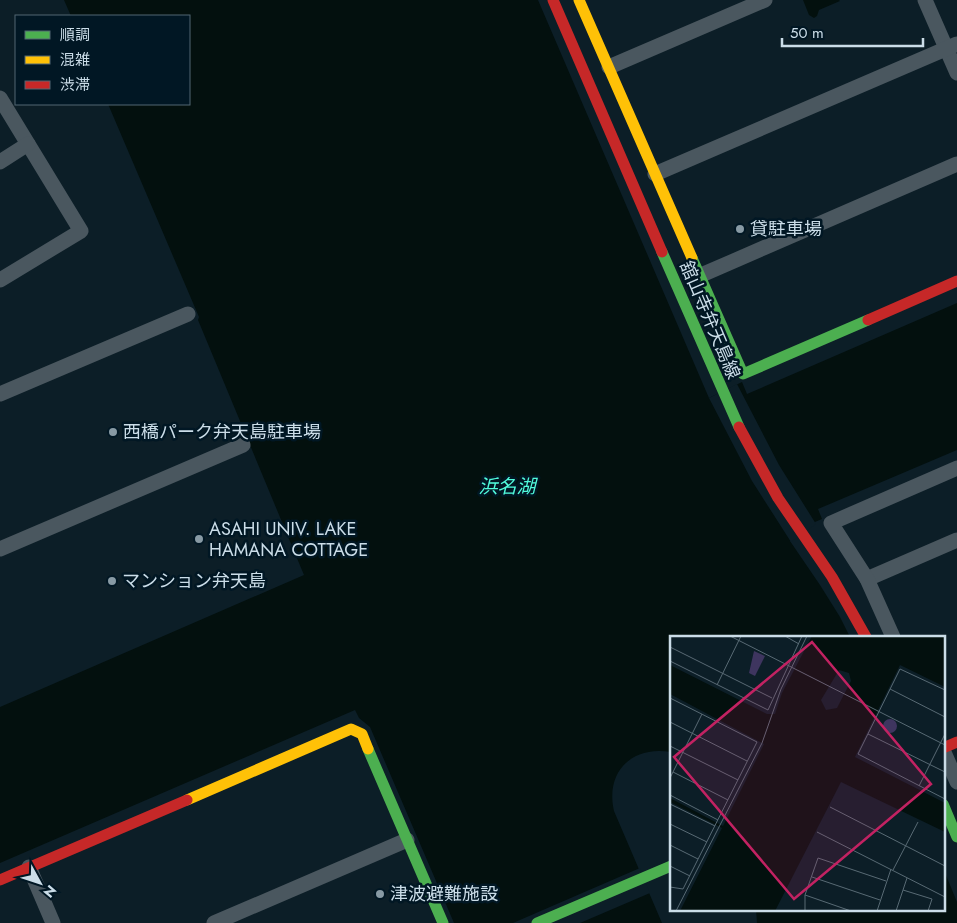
<svg xmlns="http://www.w3.org/2000/svg" width="957" height="923" font-family="Jost,'Noto Sans JP',sans-serif">
<style>
.water{fill:#03100e}
.pier{fill:#0c1e27}
.lines{fill:none;stroke-linecap:round;stroke-linejoin:round}
.street{stroke:#4a575f;stroke-width:15}
.fast{stroke:#4caf50;stroke-width:11}
.slow{stroke:#ffc107;stroke-width:11}
.jam{stroke:#c62828;stroke-width:11}
.poi-dot{fill:#889aa4;stroke:#011724;stroke-width:2}
.labels{text-anchor:middle;dominant-baseline:central;stroke-width:5;stroke-linejoin:round;paint-order:stroke}
.poi-label{font-size:18px;fill:#cbdde8;stroke:#011724;text-anchor:start}
.street-label{font-size:18px;fill:#cbdde8;stroke:#011724}
.water-label{font-size:19px;font-style:italic;fill:#51fbdc;stroke:#011724}
.inset-road{fill:none;stroke:#586a74;stroke-width:1}
.view{fill:#c22262;fill-opacity:0.15;stroke:#c22262;stroke-width:2.5}
.inset-edge{fill:none;stroke:#cbdde8;stroke-width:2.5}
</style>
<rect width="100%" height="100%" fill="#0c1e27"/>
<g class="water">
<path d="M64,0h474l171,398 33,-16 5,12 210,-91v147l-139,59 4,10 -7,3 -25,19 30,44 20,32 10,20h-179v115c-39,-7 -66,20 -57,59l48,112h-208l-84,-196 -11,-9 -4,-8 -355,153v-156l304,-132 -106,-255 1,-3 -91,-213h81v-88h-118z"/>
<path d="M803,0h36l1,1 -21,9 -2,6 -3,2 -5,-3z"/>
<path d="M943,868l14,34v21h-200l-1,-14h187z"/>
</g>
<g class="pier">
<path d="M737,384l42,81 37,59 -25,18 -39,-61 -43,-83z"/>
<path d="M640,868l10,25 -70,30h-67z"/>
</g>
<g class="lines">
<g class="street">
<path d="M925,0l32,73"/>
<path d="M609,67l156,-67"/>
<path d="M0,98l81,133 -81,49"/>
<path d="M0,162l28,-18"/>
<path d="M655,174l302,-130"/>
<path d="M699,276l258,-112"/>
<path d="M0,394l188,-80"/>
<path d="M0,549l243,-104"/>
<path d="M867,579l90,-39"/>
<path d="M893,637l-26,-58 -36,-56 126,-55"/>
<path d="M943,750l14,32"/>
<path d="M29,867l24,56"/>
<path d="M214,923l193,-83"/>
</g>
<g class="fast">
<path d="M662,252l77,175"/>
<path d="M692,258l51,116 125,-54"/>
<path d="M368,749l75,174"/>
<path d="M943,804l14,33"/>
<path d="M537,923l134,-57"/>
</g>
<g class="slow">
<path d="M579,0l113,258"/>
<path d="M187,800l164,-71 11,5 6,15"/>
</g>
<g class="jam">
<path d="M553,0l109,252"/>
<path d="M868,320l89,-39"/>
<path d="M739,427l39,71 54,79 34,60"/>
<path d="M943,748l14,-6"/>
<path d="M0,880l187,-80"/>
</g>
</g>
<g class="poi-dot">
<circle cx="740" cy="229" r="5"/>
<circle cx="113" cy="432" r="5"/>
<circle cx="199" cy="539" r="5"/>
<circle cx="112" cy="581" r="5"/>
<circle cx="380" cy="894" r="5"/>
</g>
<g class="labels">
<g class="poi-label">
<text x="750" y="229">貸駐車場</text>
<text x="123" y="432">西橋パーク弁天島駐車場</text>
<text x="209" y="529">ASAHI UNIV. LAKE<tspan x="209" dy="21">HAMANA COTTAGE</tspan></text>
<text x="122" y="581">マンション弁天島</text>
<text x="390" y="894">津波避難施設</text>
</g>
<g class="street-label">
<text transform="translate(710 320) rotate(67)">舘山寺弁天島線</text>
</g>
<g class="water-label">
<text x="507" y="486">浜名湖</text>
</g>
</g>
<g transform="translate(670 636)">
<rect width="275" height="275" fill="#0c1e27"/>
<path d="M84,15l11,5 -10,20 -6,-3zM213 90a7 7 0 1 1 14 0a7 7 0 1 1-14 0Z" fill="#3e355f"/>
<path d="M142,0h133v51l-45,-22 -45,92 90,46v29l-104,-50 -66,129h-95l42,-83 -52,-26v-4l53,28 41,-82 -94,-50v-29l97,49h8l7,-21zM169,34l10,3 2,8 -14,27 -11,2 -5,-10z" fill="#03100e" fill-rule="evenodd"/>
<path class="inset-road" d="M60,0l215,109M115,0l14,8M0,11l102,51M0,25l98,49 34,-74M47,49l24,-49M220,53l55,28M275,54l-45,-21 -42,85 87,45M0,62l87,44 -74,147 -13,-2M0,86l77,39M198,98l77,38M0,110l68,34M3,136l55,28M0,142l32,-64M249,150l26,-52M0,159l48,25M0,168l45,22M160,171l115,59M0,188l37,18M147,196l128,65M0,209l28,14M0,230l20,10M223,234l25,-48M142,241l68,23M233,254l29,9 -4,12M135,259l46,16M6,275l86,-168 19,-54 26,-53M135,275v-16l13,-37 68,23M207,275l14,-42M226,275l11,-33"/>
<path class="view" d="M142,6l119,142 -137,115 -120,-142z"/>
<rect width="275" height="275" class="inset-edge"/>
</g>
<rect x="15" y="15" width="175" height="90" fill="#011724" stroke="#526672"/>
<rect x="25" y="31" width="25" height="8" fill="#4caf50" stroke="#526672"/>
<text x="60" y="40" font-size="15" fill="#cbdde8">順調</text>
<rect x="25" y="56" width="25" height="8" fill="#ffc107" stroke="#526672"/>
<text x="60" y="65" font-size="15" fill="#cbdde8">混雑</text>
<rect x="25" y="81" width="25" height="8" fill="#c62828" stroke="#526672"/>
<text x="60" y="90" font-size="15" fill="#cbdde8">渋滞</text>
<g transform="translate(40 883) rotate(130)" stroke="#011724" stroke-width="4" paint-order="stroke">
<path d="M0-4L9 19L0 12L-9 19Z" fill="#cbdde8"/>
<text y="-8" font-size="14" font-weight="bold" text-anchor="middle" fill="#cbdde8">N</text>
</g>
<path d="M782 38v8h141v-8" fill="none" stroke="#cbdde8" stroke-width="2.5"/>
<text x="790" y="38" font-size="15" fill="#cbdde8" stroke="#011724" stroke-width="4" paint-order="stroke">50 m</text>
</svg>
